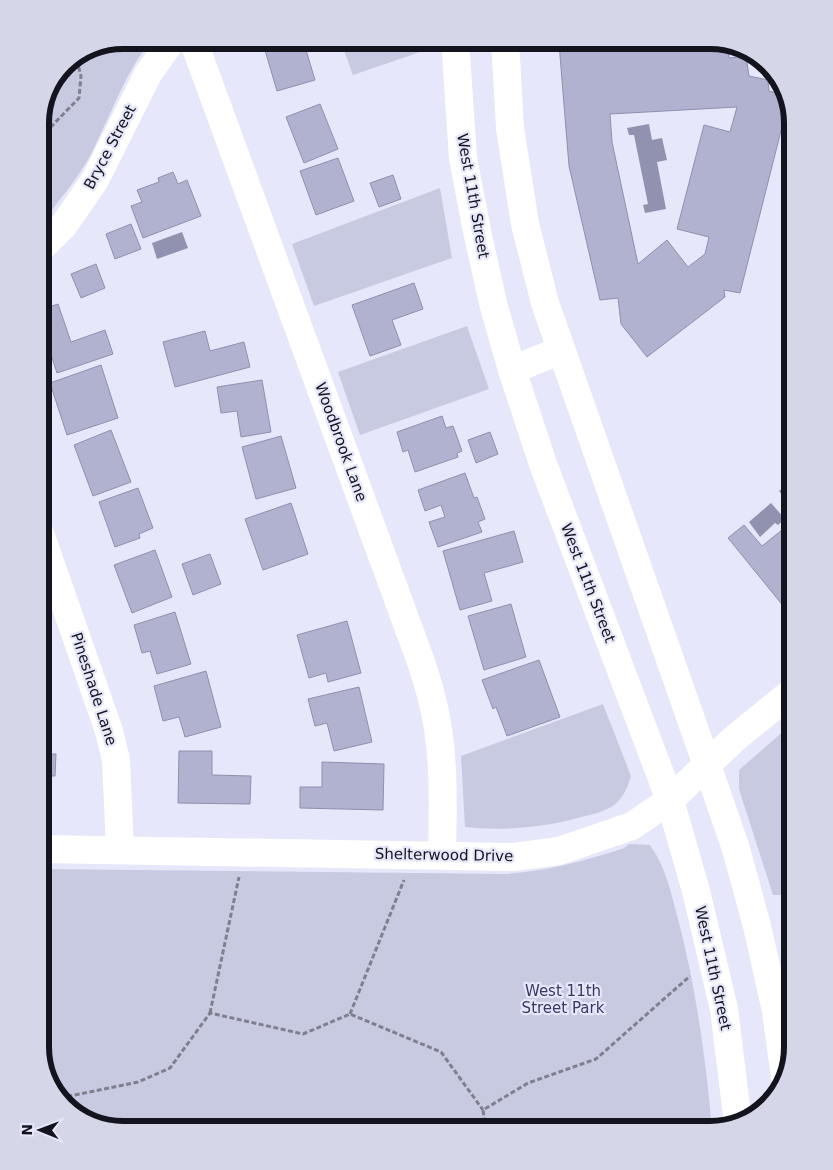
<svg xmlns="http://www.w3.org/2000/svg" width="833" height="1170" font-family="'DejaVu Sans',sans-serif">
<style>
.green{fill:#c8cae1}
.water{fill:#9192af}
.building{fill:#b0b2d0;stroke:#8f90ae;fill-rule:evenodd}
.lines{fill:none;stroke-linecap:round;stroke-linejoin:round}
.path{stroke:#7f808f;stroke-width:3;stroke-dasharray:5 2.5;stroke-linecap:butt}
.street{stroke:#fff;stroke-width:28}
.secondary{stroke:#fff;stroke-width:28}
.labels{text-anchor:middle;dominant-baseline:central;stroke-width:4.5;stroke-linejoin:round;paint-order:stroke}
.street-label{font-size:15px;fill:#14141f;stroke:#e6e7fa}
.park-label{font-size:15px;fill:#393863;stroke:#e6e7fa}
.rim{fill:none;stroke:#14141f;stroke-width:6}
</style>
<rect width="100%" height="100%" fill="#e6e7fa"/>
<g class="green">
<path d="M122,40h29c-27,35 -41,77 -61,116 -14,25 -33,47 -50,69v-108l28,-56z"/>
<path d="M340,40h86v10l-73,25z"/>
<path d="M440,188l12,70 -138,48 -22,-62z"/>
<path d="M467,326l22,63 -129,46 -22,-63z"/>
<path d="M603,704l28,72c-3,11 -9,25 -20,31 -9,5 -20,8 -30,10 -39,11 -76,14 -116,10l-4,-71z"/>
<path d="M793,723v172h-20l-34,-106v-19z"/>
<path d="M629,844l21,1c16,22 21,48 28,74 18,69 28,140 34,211h-595l-36,-11 -30,-30 -11,-41v-179l466,5c41,-3 79,-13 118,-26z"/>
</g>
<g class="water">
<path d="M649,124l3,16 10,-2 5,22 -10,2 9,47 -21,4 -2,-8 5,-1 -14,-69h-5l-2,-7z"/>
<path d="M182,232l6,16 -31,11 -5,-16z"/>
<path d="M793,480v16l-6,5 -8,-10z"/>
<path d="M771,503l14,16 -7,6 -3,-2 -15,14 -11,-15z"/>
</g>
<g class="building">
<path d="M262,40h41l12,40 -38,11z"/>
<path d="M561,40h152l2,6 13,-1 1,13 17,-2 3,20 19,4 1,11 17,4 2,8 -48,190 -16,-3 1,7 -78,60 -26,-33 -3,-26 -18,2 -31,-134 -10,-123zM737,107l-7,25 -26,-7 -27,104 32,8 -4,17 -17,13 -21,-27 -29,24 -26,-122 -2,-28z"/>
<path d="M320,104l18,45 -34,14 -18,-46z"/>
<path d="M338,158l16,43 -38,14 -16,-44z"/>
<path d="M173,172l5,12 9,-4 14,36 -58,22 -12,-32 11,-4 -5,-12 22,-8 -1,-4z"/>
<path d="M393,175l8,24 -22,8 -9,-24z"/>
<path d="M131,224l10,25 -26,10 -9,-25z"/>
<path d="M96,264l9,24 -24,10 -10,-24z"/>
<path d="M414,283l9,26 -31,11 9,25 -31,11 -18,-51z"/>
<path d="M58,304l13,38 34,-12 8,24 -56,19 -7,-21 -10,4v-46z"/>
<path d="M205,331l5,20 34,-9 6,25 -75,20 -12,-45z"/>
<path d="M101,365l17,53 -51,17 -17,-52z"/>
<path d="M262,380l9,52 -30,5 -4,-26 -16,2 -4,-26z"/>
<path d="M442,416l4,12 7,-2 9,25 -5,2 1,4 -43,15 -7,-22 -5,2 -6,-20z"/>
<path d="M111,430l20,52 -38,14 -19,-51z"/>
<path d="M490,432l8,22 -22,9 -8,-23z"/>
<path d="M281,436l15,52 -40,11 -14,-52z"/>
<path d="M465,473l9,25 3,-1 8,22 -7,3 4,10 -44,15 -9,-25 16,-5 -4,-12 -16,6 -7,-21z"/>
<path d="M138,488l15,40 -14,6 1,4 -25,9 -16,-45z"/>
<path d="M291,503l17,51 -45,16 -18,-51z"/>
<path d="M744,525l18,21 25,-20 2,3 4,-4v93l-65,-80z"/>
<path d="M514,531l9,31 -39,11 8,28 -32,9 -17,-59z"/>
<path d="M155,550l17,47 -40,16 -18,-48z"/>
<path d="M210,554l11,30 -28,11 -11,-31z"/>
<path d="M511,604l15,53 -42,13 -16,-54z"/>
<path d="M175,612l16,52 -34,10 -7,-23 -8,2 -8,-28z"/>
<path d="M347,621l14,52 -33,9 -2,-9 -17,5 -12,-43z"/>
<path d="M539,660l21,57 -53,19 -11,-29 -3,2 -11,-29z"/>
<path d="M206,671l15,56 -36,10 -6,-20 -16,4 -9,-35z"/>
<path d="M359,687l13,55 -38,9 -7,-28 -12,3 -7,-27z"/>
<path d="M179,751h33v24l39,1 -1,28 -72,-1z"/>
<path d="M40,754h16l-1,22h-11v27h-4z"/>
<path d="M322,762l62,2 -1,46 -83,-2v-21h22z"/>
</g>
<g class="lines">
<g class="path">
<path d="M40,138l39,-40 2,-22 -5,-19"/>
<path d="M210,1013l29,-136"/>
<path d="M350,1014l54,-134"/>
<path d="M60,1098l78,-16 32,-14 40,-55 93,21 47,-20 91,38 42,58"/>
<path d="M486,1130l-3,-20 45,-27 68,-24 94,-83"/>
</g>
<g class="street">
<path d="M193,40l228,622c4,12 8,25 11,37 13,50 11,104 10,155"/>
<path d="M40,249l24,-24 31,-45 53,-106 24,-34"/>
<path d="M40,533l69,198 7,29 4,90"/>
<path d="M40,849l474,8 45,-6 73,-25 38,-26 64,-61 59,-48"/>
</g>
<g class="secondary">
<path d="M455,40l8,118 14,73 16,72 19,67 31,94 127,336 26,91 28,118 14,114"/>
<path d="M505,40l5,88 15,96 20,79 162,462 29,84 21,77 19,85 9,66"/>
<path d="M512,370l49,-20"/>
</g>
</g>
<g class="labels">
<g class="street-label">
<text transform="translate(110 147) rotate(-62)">Bryce Street</text>
<text transform="translate(473 196) rotate(80)">West 11th Street</text>
<text transform="translate(341 442) rotate(70)">Woodbrook Lane</text>
<text transform="translate(588 583) rotate(69)">West 11th Street</text>
<text transform="translate(94 689) rotate(72)">Pineshade Lane</text>
<text transform="translate(444 855) rotate(1)">Shelterwood Drive</text>
<text transform="translate(713 968) rotate(78)">West 11th Street</text>
</g>
<g class="park-label">
<text x="563" y="991">West 11th<tspan x="563" dy="17">Street Park</tspan></text>
</g>
</g>
<path d="M0 0H833V1170H0ZM123 49H710A74 74 0 0 1 784 123V1047A74 74 0 0 1 710 1121H123A74 74 0 0 1 49 1047V123A74 74 0 0 1 123 49Z" fill="#d5d6e8" fill-rule="evenodd"/>
<path class="rim" d="M123 49H710A74 74 0 0 1 784 123V1047A74 74 0 0 1 710 1121H123A74 74 0 0 1 49 1047V123A74 74 0 0 1 123 49Z"/>
<g transform="translate(40 1130) rotate(271)" stroke="#e6e7fa" stroke-width="4" paint-order="stroke">
<path d="M0-4L9 19L0 12L-9 19Z" fill="#14141f"/>
<text y="-8" font-size="14" font-weight="bold" text-anchor="middle" fill="#14141f">N</text>
</g>
</svg>
